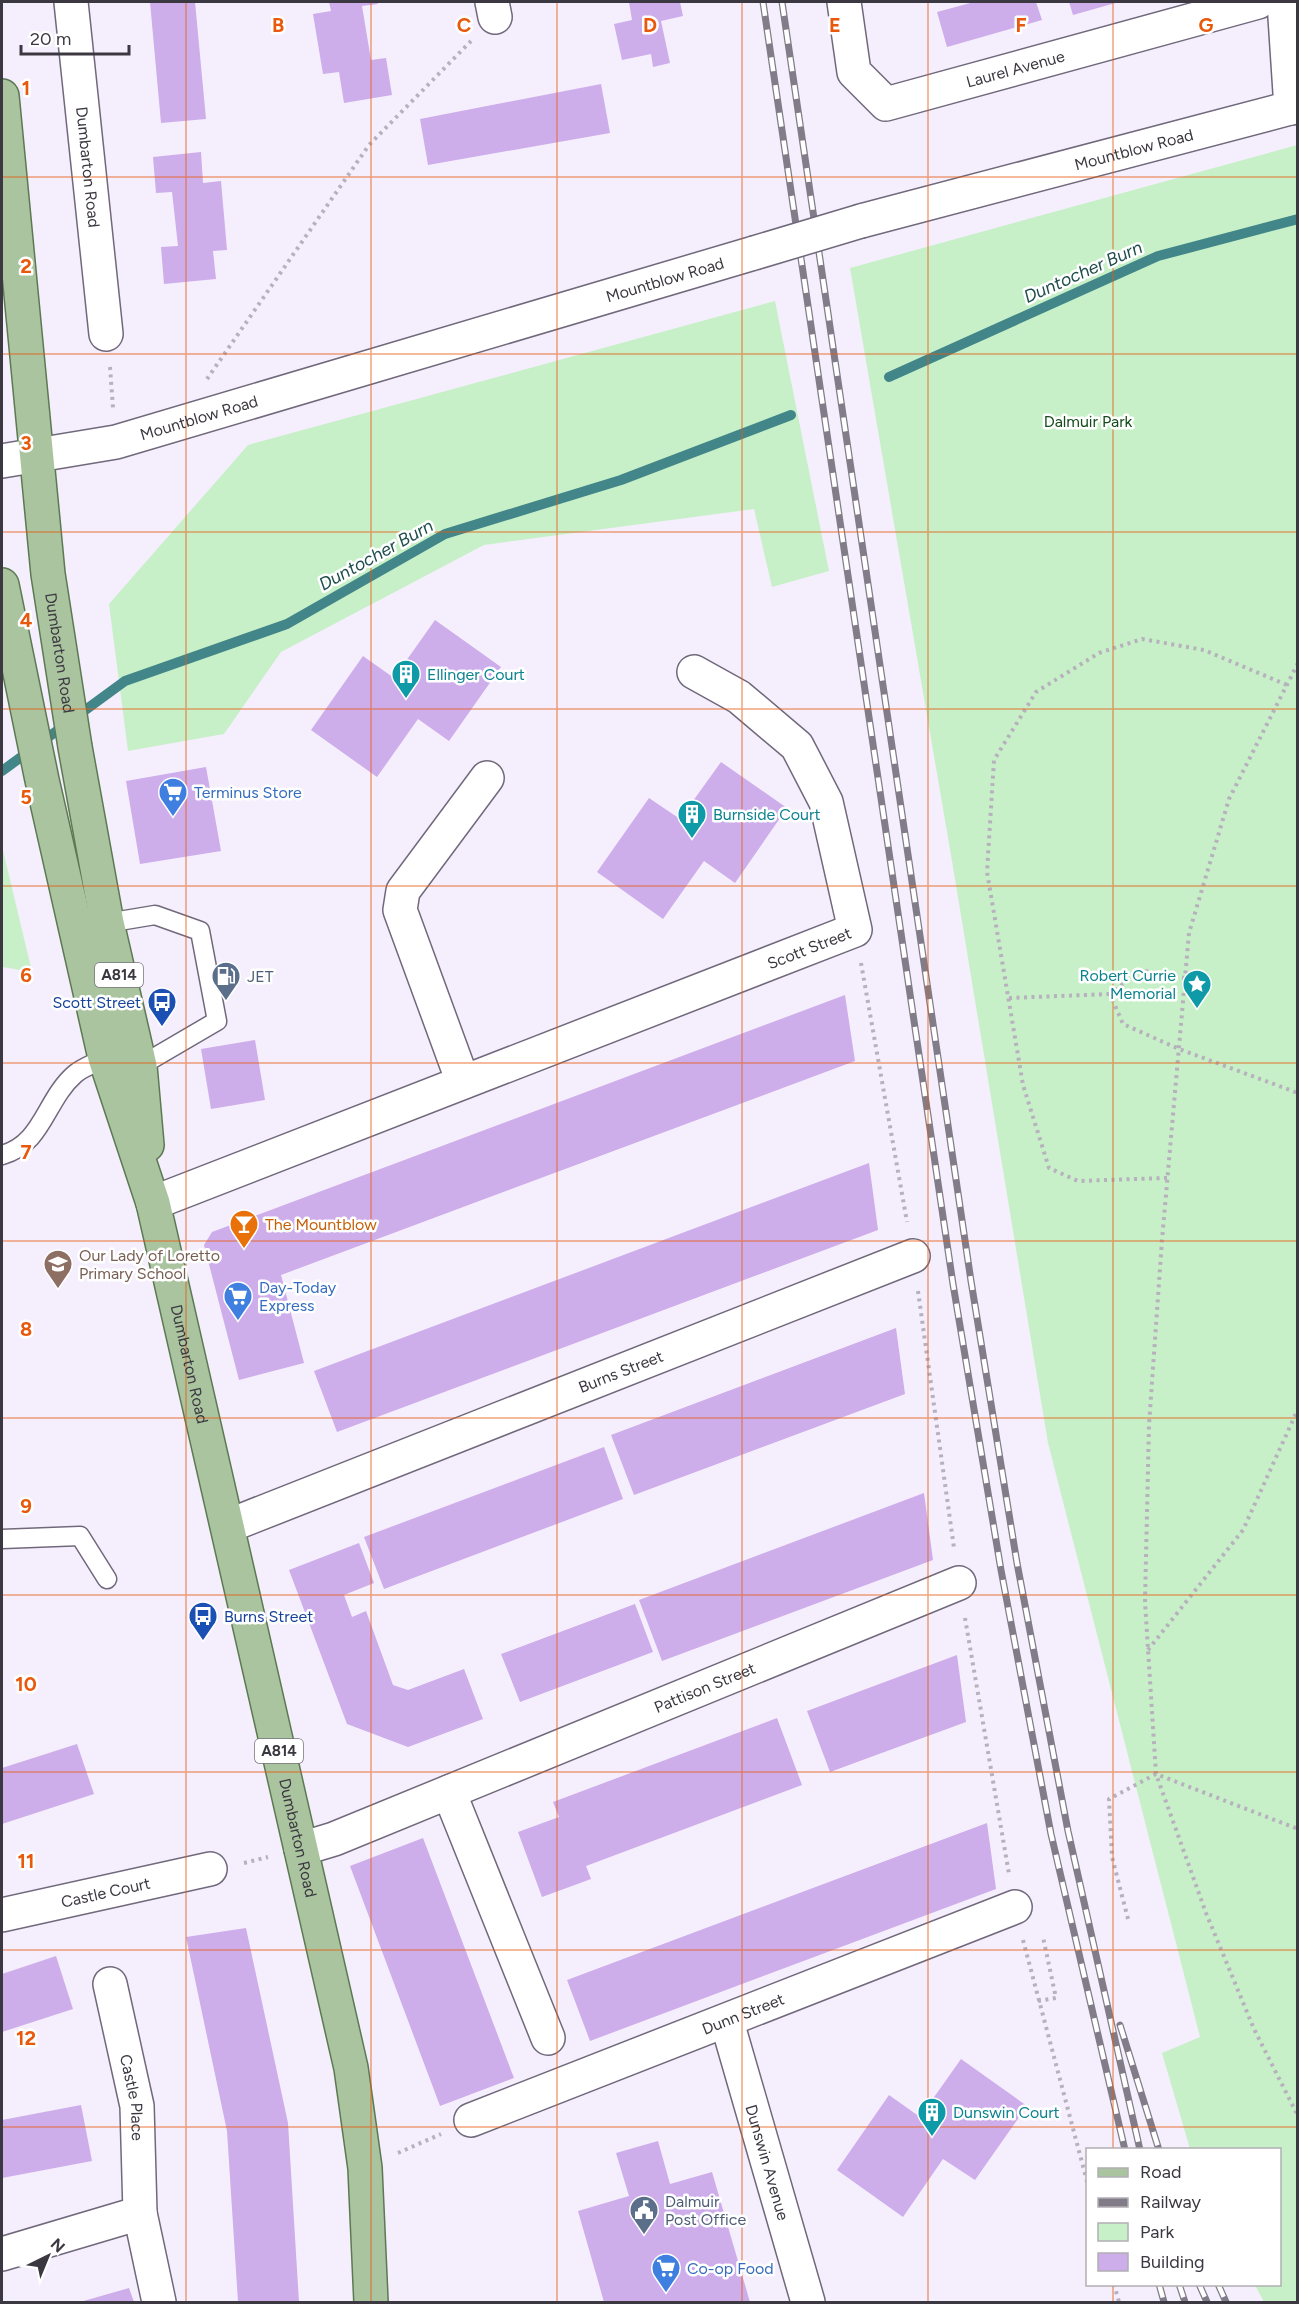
<svg xmlns="http://www.w3.org/2000/svg" width="1299" height="2304" font-family="Figtree,sans-serif">
<style>
.green{fill:#c8f0c8}
.lines{fill:none;stroke-linecap:round;stroke-linejoin:round}
.stream{stroke:#428689;stroke-width:10}
.building{fill:#ceadeb}
.service-casing{stroke:#71687c;stroke-width:21}
.minor-casing{stroke:#71687c;stroke-width:36}
.tertiary-casing{stroke:#71687c;stroke-width:36}
.primary-casing{stroke:#5d7954;stroke-width:36}
.path{stroke:#b6b1bd;stroke-width:4;stroke-dasharray:3 4.5;stroke-linecap:butt}
.service{stroke:#fff;stroke-width:18}
.minor{stroke:#fff;stroke-width:33}
.tertiary{stroke:#fff;stroke-width:33}
.primary{stroke:#a9c49e;stroke-width:33}
.rail-casing{stroke:#817c87;stroke-width:7}
.rail{stroke:#fff;stroke-width:4.5;stroke-dasharray:14;stroke-linecap:butt}
.tertiary-bridge-casing{stroke:#71687c;stroke-width:36;stroke-linecap:butt}
.tertiary-bridge{stroke:#fff;stroke-width:33}
.grid{fill:none;stroke:#e8590c;stroke-width:1.5;stroke-opacity:0.55}
.labels{text-anchor:middle;dominant-baseline:central;stroke-width:5;stroke-linejoin:round;paint-order:stroke}
.shield{fill:#fff;stroke:#76747a;stroke-width:1.5}
.shield-label{font-size:15px;font-weight:bold;fill:#3c3841}
.street-label{font-size:16px;fill:#3c3841;stroke:#fff}
.park-label{font-size:16px;fill:#144b1a;stroke:#fff}
.culture-label{font-size:16px;fill:#0d838f;stroke:#fff;text-anchor:start}
.shop-label{font-size:16px;fill:#366cbe;stroke:#fff;text-anchor:start}
.service-label{font-size:16px;fill:#4e5e75;stroke:#fff;text-anchor:start}
.transit-label{font-size:16px;fill:#164399;stroke:#fff;text-anchor:end}
.food-label{font-size:16px;fill:#c56008;stroke:#fff;text-anchor:start}
.education-label{font-size:16px;fill:#785e54;stroke:#fff;text-anchor:start}
.water-label{font-size:18px;font-style:italic;fill:#1f4c4c;stroke:#fff}
.grid-label{font-size:20px;text-anchor:middle;font-weight:bold;fill:#e8590c;stroke:#fff;stroke-width:5;stroke-linejoin:round;paint-order:stroke}
</style>
<rect width="100%" height="100%" fill="#f5effd"/>
<g class="green">
<path d="M1297,145l1,2157h-34l-9,-17 25,-1v-134l-90,-1 -28,-96 38,-16 -152,-594 -96,-582 -102,-593z"/>
<path d="M775,301l54,270 -57,16 -18,-78 -270,36 -203,107 -57,82 -96,17 -19,-147 139,-159z"/>
<path d="M2,846l30,126 -30,-5z"/>
</g>
<g class="lines">
<g class="stream">
<path d="M889,377l269,-121 140,-37"/>
<path d="M2,771l123,-90 162,-57 158,-90 176,-54 170,-65"/>
</g>
</g>
<g class="building">
<path d="M150,2h45l11,117 -45,4z"/>
<path d="M329,2h48l1,2 -16,2 9,54 15,-2 6,37 -48,8 -5,-31 -16,2 -10,-60 18,-3z"/>
<path d="M629,2h51l3,14 -22,5 9,42 -17,4 -2,-13 -29,6 -8,-36 18,-4z"/>
<path d="M974,2h62l6,18 -95,27 -10,-35z"/>
<path d="M1069,2h50l-46,13z"/>
<path d="M601,84l9,49 -182,32 -8,-46z"/>
<path d="M201,152l2,31 18,-2 6,69 -14,1 3,28 -52,5 -3,-37 17,-1 -6,-54 -16,1 -3,-36z"/>
<path d="M435,620l66,47 -52,74 -31,-22 -41,58 -66,-47 52,-74 31,22z"/>
<path d="M721,762l66,46 -52,75 -31,-22 -41,58 -66,-47 52,-74 31,21z"/>
<path d="M206,767l15,84 -81,13 -14,-83z"/>
<path d="M845,995l10,66 -574,214 23,88 -65,17 -35,-135 8,-13z"/>
<path d="M255,1040l10,60 -54,9 -10,-60z"/>
<path d="M869,1163l9,67 -541,202 -23,-61z"/>
<path d="M896,1328l9,66 -271,101 -23,-60z"/>
<path d="M604,1447l19,52 -239,90 -20,-52z"/>
<path d="M924,1493l9,67 -271,101 -23,-61z"/>
<path d="M359,1543l15,40 -30,12 8,22 14,-6 27,74 15,5 56,-21 19,50 -75,28 -61,-23 -58,-154z"/>
<path d="M635,1604l18,48 -133,50 -19,-48z"/>
<path d="M957,1655l9,67 -136,50 -23,-61z"/>
<path d="M777,1718l25,67 -216,81 5,13 -49,18 -24,-65 41,-15 -6,-15z"/>
<path d="M77,1744l17,50 -92,30v-56z"/>
<path d="M987,1823l9,66 -406,152 -23,-61z"/>
<path d="M423,1838l91,240 -74,28 -90,-240z"/>
<path d="M246,1928l42,195 11,179h-61l-11,-171 -41,-194z"/>
<path d="M56,1956l17,53 -71,23v-58z"/>
<path d="M961,2059l66,47 -52,74 -32,-21 -40,58 -66,-47 52,-75 31,22z"/>
<path d="M81,2105l11,56 -90,17v-58z"/>
<path d="M658,2141l12,43 42,-12 38,130h-146l-26,-91 51,-15 -13,-43z"/>
<path d="M129,2288l5,14h-54z"/>
</g>
<g class="lines">
<g class="service-casing">
<g id="service">
<path d="M107,923l48,-8 45,16 17,90 -77,45"/>
<path d="M2,1155c41,-11 43,-55 73,-81 8,-7 21,-11 30,-16"/>
<path d="M2,1539l78,-3 27,43"/>
</g>
</g>
<g class="minor-casing">
<g id="minor">
<path id="s1" d="M71,2l35,332"/>
<path d="M492,2l3,15"/>
<path id="s2" d="M844,2l10,70 32,32 372,-102"/>
<path d="M1284,2l7,106"/>
<path d="M463,1082l-63,-172 3,-19 84,-113"/>
<path id="s3" d="M153,1203l702,-273 -29,-128 -29,-56 -58,-49 -45,-25"/>
<path id="s4" d="M228,1526l685,-270"/>
<path d="M449,1792l99,246"/>
<path id="s5" d="M301,1849l33,-10 625,-256"/>
<path id="s6" d="M2,1915l208,-46"/>
<path id="s7" d="M110,1984l27,122 3,107 19,89"/>
<path id="s8" d="M727,2022l81,280"/>
<path id="s9" d="M471,2120l544,-213"/>
<path d="M2,2254l138,-41"/>
</g>
</g>
<g class="tertiary-casing">
<g id="tertiary">
<path id="s10" d="M861,221l437,-115"/>
<path id="s11" d="M2,461l114,-19 638,-189"/>
</g>
</g>
<g class="primary-casing">
<g id="primary">
<path id="s12" d="M2,96l46,478 27,173 32,176 33,143 7,79"/>
<path id="s13" d="M2,585l40,195 63,278 48,145 198,865 14,100 6,134"/>
</g>
</g>
<g class="path">
<path d="M110,367l3,41"/>
<path d="M207,379l162,-234 102,-104"/>
<path d="M1298,663l-69,136 -40,134 -27,307 -13,185 -4,177 11,172 50,139 48,116 44,87"/>
<path d="M861,963l46,259"/>
<path d="M1185,978l-45,-8 -30,24 13,30 56,25 119,44"/>
<path d="M1009,998l101,-4"/>
<path d="M1167,1178l-89,3 -29,-13 -26,-83 -36,-213 7,-112 42,-68 63,-39 43,-14 62,11 83,35"/>
<path d="M918,1291l36,257"/>
<path d="M965,1618l44,256"/>
<path d="M1148,1650l95,-120 55,-121"/>
<path d="M244,1863l24,-6"/>
<path d="M1128,1919l-16,-62 -3,-58 47,-25 142,55"/>
<path d="M1023,1940l65,245"/>
<path d="M1038,2001l18,-3 -13,-61"/>
<path d="M398,2153l43,-19"/>
<path d="M1114,2284l5,18"/>
</g>
<use href="#service" class="service"/>
<use href="#minor" class="minor"/>
<use href="#tertiary" class="tertiary"/>
<use href="#primary" class="primary"/>
<g class="rail-casing">
<g id="rail">
<path d="M763,2l190,1282 48,286 50,264 74,316"/>
<path d="M782,2l189,1279 46,282 51,268 72,319"/>
<path d="M1120,2025l39,125"/>
<path d="M1159,2284l5,18"/>
<path d="M1179,2284l6,18"/>
<path d="M1199,2284l8,18"/>
<path d="M1218,2284l8,18"/>
</g>
</g>
<use href="#rail" class="rail"/>
<g class="tertiary-bridge-casing">
<path id="tertiary-bridge" d="M754,253l107,-32"/>
</g>
<use href="#tertiary-bridge" class="tertiary-bridge"/>
</g>
<path class="grid" d="M186,2v2300M371,2v2300M557,2v2300M742,2v2300M928,2v2300M1113,2v2148M2,177h1296M2,354h1296M2,532h1296M2,709h1296M2,886h1296M2,1063h1296M2,1241h1296M2,1418h1296M2,1595h1296M2,1772h1296M2,1950h1296M2,2127h1296M1113,2284v18"/>
<defs>
<g id="building-pin" transform="scale(1.5)"><path d="M0 17L-7.5 6A9.5 9.5 0 1 1 7.5 6Z" fill="#0f9aa8" stroke="#fff"/><path d="M-4-6H4V6H1V3H-1V6H-4ZM-2.5-4.3h1.7v1.8h-1.7ZM.8-4.3h1.7v1.8H.8ZM-2.5-1h1.7V.8h-1.7ZM.8-1h1.7V.8H.8Z" fill="#fff"/></g>
<g id="supermarket-pin" transform="scale(1.5)"><path d="M0 17L-7.5 6A9.5 9.5 0 1 1 7.5 6Z" fill="#3f7fe0" stroke="#fff"/><path d="M-6-5.5h2.5l.6 2H6L4.5 2H-2.5L-4.4-4H-6ZM-1.5 3.2a1.3 1.3 0 1 0 .1 0ZM3 3.2a1.3 1.3 0 1 0 .1 0Z" fill="#fff"/></g>
<g id="fuel-pin" transform="scale(1.5)"><path d="M0 17L-7.5 6A9.5 9.5 0 1 1 7.5 6Z" fill="#5c6f8a" stroke="#fff"/><path d="M-5.5-6h7V0h2V4h1.3V-2.5L3-4.5l.8-.8L6-3V5H2.5V1h-1V6h-7ZM-4.2-4.7v3.2H.2V-4.7Z" fill="#fff"/></g>
<g id="sight-pin" transform="scale(1.5)"><path d="M0 17L-7.5 6A9.5 9.5 0 1 1 7.5 6Z" fill="#0f9aa8" stroke="#fff"/><path d="M0-6L1.8-2.2L6-1.7L2.9 1.2L3.7 5.4L0 3.3L-3.7 5.4L-2.9 1.2L-6-1.7L-1.8-2.2Z" fill="#fff"/></g>
<g id="bus-pin" transform="scale(1.5)"><path d="M0 17L-7.5 6A9.5 9.5 0 1 1 7.5 6Z" fill="#1a4fb4" stroke="#fff"/><path d="M-5-6H5V4H4V6H2V4H-2V6H-4V4H-5ZM-3.5-4V0h7V-4ZM-3.5 1.2v1.5H-2V1.2ZM2 1.2v1.5H3.5V1.2Z" fill="#fff"/></g>
<g id="bar-pin" transform="scale(1.5)"><path d="M0 17L-7.5 6A9.5 9.5 0 1 1 7.5 6Z" fill="#e8710a" stroke="#fff"/><path d="M-6-5H6L.8 .8V4.5H3.5V6h-7V4.5H-.8V.8Z" fill="#fff"/></g>
<g id="school-pin" transform="scale(1.5)"><path d="M0 17L-7.5 6A9.5 9.5 0 1 1 7.5 6Z" fill="#8d6e63" stroke="#fff"/><path d="M0-5L7-2L0 1L-7-2ZM-4 1L0 2.5L4 1V4Q0 6-4 4Z" fill="#fff"/></g>
<g id="civic-pin" transform="scale(1.5)"><path d="M0 17L-7.5 6A9.5 9.5 0 1 1 7.5 6Z" fill="#5c6f8a" stroke="#fff"/><path d="M-.6-6.5H3V-4.5H.6V-3L4-1V1h2V6H-6V1h2V-1L-.6-3ZM-1.2 2.5V6h2.4V2.5Z" fill="#fff"/></g>
</defs>
<g fill-rule="evenodd">
<use href="#building-pin" x="406" y="674"/>
<use href="#supermarket-pin" x="173" y="792"/>
<use href="#building-pin" x="692" y="814"/>
<use href="#fuel-pin" x="226" y="976"/>
<use href="#sight-pin" x="1197" y="984"/>
<use href="#bus-pin" x="162" y="1002"/>
<use href="#bar-pin" x="244" y="1224"/>
<use href="#school-pin" x="58" y="1264"/>
<use href="#supermarket-pin" x="238" y="1296"/>
<use href="#bus-pin" x="203" y="1616"/>
<use href="#building-pin" x="932" y="2112"/>
<use href="#civic-pin" x="644" y="2210"/>
<use href="#supermarket-pin" x="666" y="2268"/>
</g>
<g class="labels">
<g class="shield">
<rect x="95" y="963" width="48" height="24" rx="4.5"/>
<rect x="255" y="1739" width="48" height="24" rx="4.5"/>
</g>
<g class="shield-label">
<text x="119" y="975">A814</text>
<text x="279" y="1751">A814</text>
</g>
<g class="street-label">
<text stroke="none"><textPath href="#s2" startOffset="250">Laurel Avenue</textPath></text>
<text stroke="none"><textPath href="#s10" startOffset="282">Mountblow Road</textPath></text>
<text stroke="none"><textPath href="#s1" startOffset="166">Dumbarton Road</textPath></text>
<text stroke="none"><textPath href="#s11" startOffset="688">Mountblow Road</textPath></text>
<text stroke="none"><textPath href="#s11" startOffset="202">Mountblow Road</textPath></text>
<text stroke="none"><textPath href="#s12" startOffset="560">Dumbarton Road</textPath></text>
<text stroke="none"><textPath href="#s3" startOffset="704">Scott Street</textPath></text>
<text stroke="none"><textPath href="#s13" startOffset="802">Dumbarton Road</textPath></text>
<text stroke="none"><textPath href="#s4" startOffset="422">Burns Street</textPath></text>
<text stroke="none"><textPath href="#s5" startOffset="435">Pattison Street</textPath></text>
<text stroke="none"><textPath href="#s13" startOffset="1288">Dumbarton Road</textPath></text>
<text stroke="none"><textPath href="#s6" startOffset="106">Castle Court</textPath></text>
<text stroke="none"><textPath href="#s9" startOffset="292">Dunn Street</textPath></text>
<text stroke="none"><textPath href="#s7" startOffset="116">Castle Place</textPath></text>
<text stroke="none"><textPath href="#s8" startOffset="146">Dunswin Avenue</textPath></text>
</g>
<g class="park-label">
<text x="1088" y="421">Dalmuir Park</text>
</g>
<g class="culture-label">
<text x="427" y="674">Ellinger Court</text>
<text x="713" y="814">Burnside Court</text>
<text x="1176" y="975" text-anchor="end">Robert Currie<tspan x="1176" dy="18">Memorial</tspan></text>
<text x="953" y="2112">Dunswin Court</text>
</g>
<g class="shop-label">
<text x="194" y="792">Terminus Store</text>
<text x="259" y="1287">Day-Today<tspan x="259" dy="18">Express</tspan></text>
<text x="687" y="2268">Co-op Food</text>
</g>
<g class="service-label">
<text x="247" y="976">JET</text>
<text x="665" y="2201">Dalmuir<tspan x="665" dy="18">Post Office</tspan></text>
</g>
<g class="transit-label">
<text x="141" y="1002">Scott Street</text>
<text x="224" y="1616" text-anchor="start">Burns Street</text>
</g>
<g class="food-label">
<text x="265" y="1224">The Mountblow</text>
</g>
<g class="education-label">
<text x="79" y="1255">Our Lady of Loretto<tspan x="79" dy="18">Primary School</tspan></text>
</g>
<g class="water-label">
<text transform="translate(1083 272) rotate(-24)">Duntocher Burn</text>
<text transform="translate(376 555) rotate(-29)">Duntocher Burn</text>
</g>
</g>
<g class="grid-label">
<text x="278" y="32">B</text>
<text x="464" y="32">C</text>
<text x="650" y="32">D</text>
<text x="835" y="32">E</text>
<text x="1021" y="32">F</text>
<text x="1206" y="32">G</text>
<text x="26" y="95">1</text>
<text x="26" y="273">2</text>
<text x="26" y="450">3</text>
<text x="26" y="627">4</text>
<text x="26" y="804">5</text>
<text x="26" y="982">6</text>
<text x="26" y="1159">7</text>
<text x="26" y="1336">8</text>
<text x="26" y="1513">9</text>
<text x="26" y="1691">10</text>
<text x="26" y="1868">11</text>
<text x="26" y="2045">12</text>
</g>
<rect width="1299" height="2304" fill="none" stroke="#3c3841" stroke-width="6"/>
<rect x="1086" y="2148" width="195" height="138" fill="#ffffff" stroke="#b1afb3" stroke-width="1.5"/>
<rect x="1098" y="2168" width="30" height="9" fill="#a9c49e" stroke="#b1afb3" stroke-width="1.5"/>
<text x="1140" y="2178" font-size="18" fill="#3c3841">Road</text>
<rect x="1098" y="2198" width="30" height="9" fill="#817c87" stroke="#b1afb3" stroke-width="1.5"/>
<text x="1140" y="2208" font-size="18" fill="#3c3841">Railway</text>
<rect x="1098" y="2223" width="30" height="18" fill="#c8f0c8" stroke="#b1afb3" stroke-width="1.5"/>
<text x="1140" y="2238" font-size="18" fill="#3c3841">Park</text>
<rect x="1098" y="2253" width="30" height="18" fill="#ceadeb" stroke="#b1afb3" stroke-width="1.5"/>
<text x="1140" y="2268" font-size="18" fill="#3c3841">Building</text>
<g transform="translate(48 2256) rotate(43)" stroke="#ffffff" stroke-width="4.5" paint-order="stroke">
<path d="M0-4.5L10 22L0 15L-10 22Z" fill="#3c3841"/>
<text y="-9" font-size="16" font-weight="bold" text-anchor="middle" fill="#3c3841">N</text>
</g>
<path d="M21 45v9h108v-9" fill="none" stroke="#3c3841" stroke-width="3"/>
<text x="30" y="45" font-size="18" fill="#3c3841" stroke="#ffffff" stroke-width="4.5" paint-order="stroke">20 m</text>
</svg>
